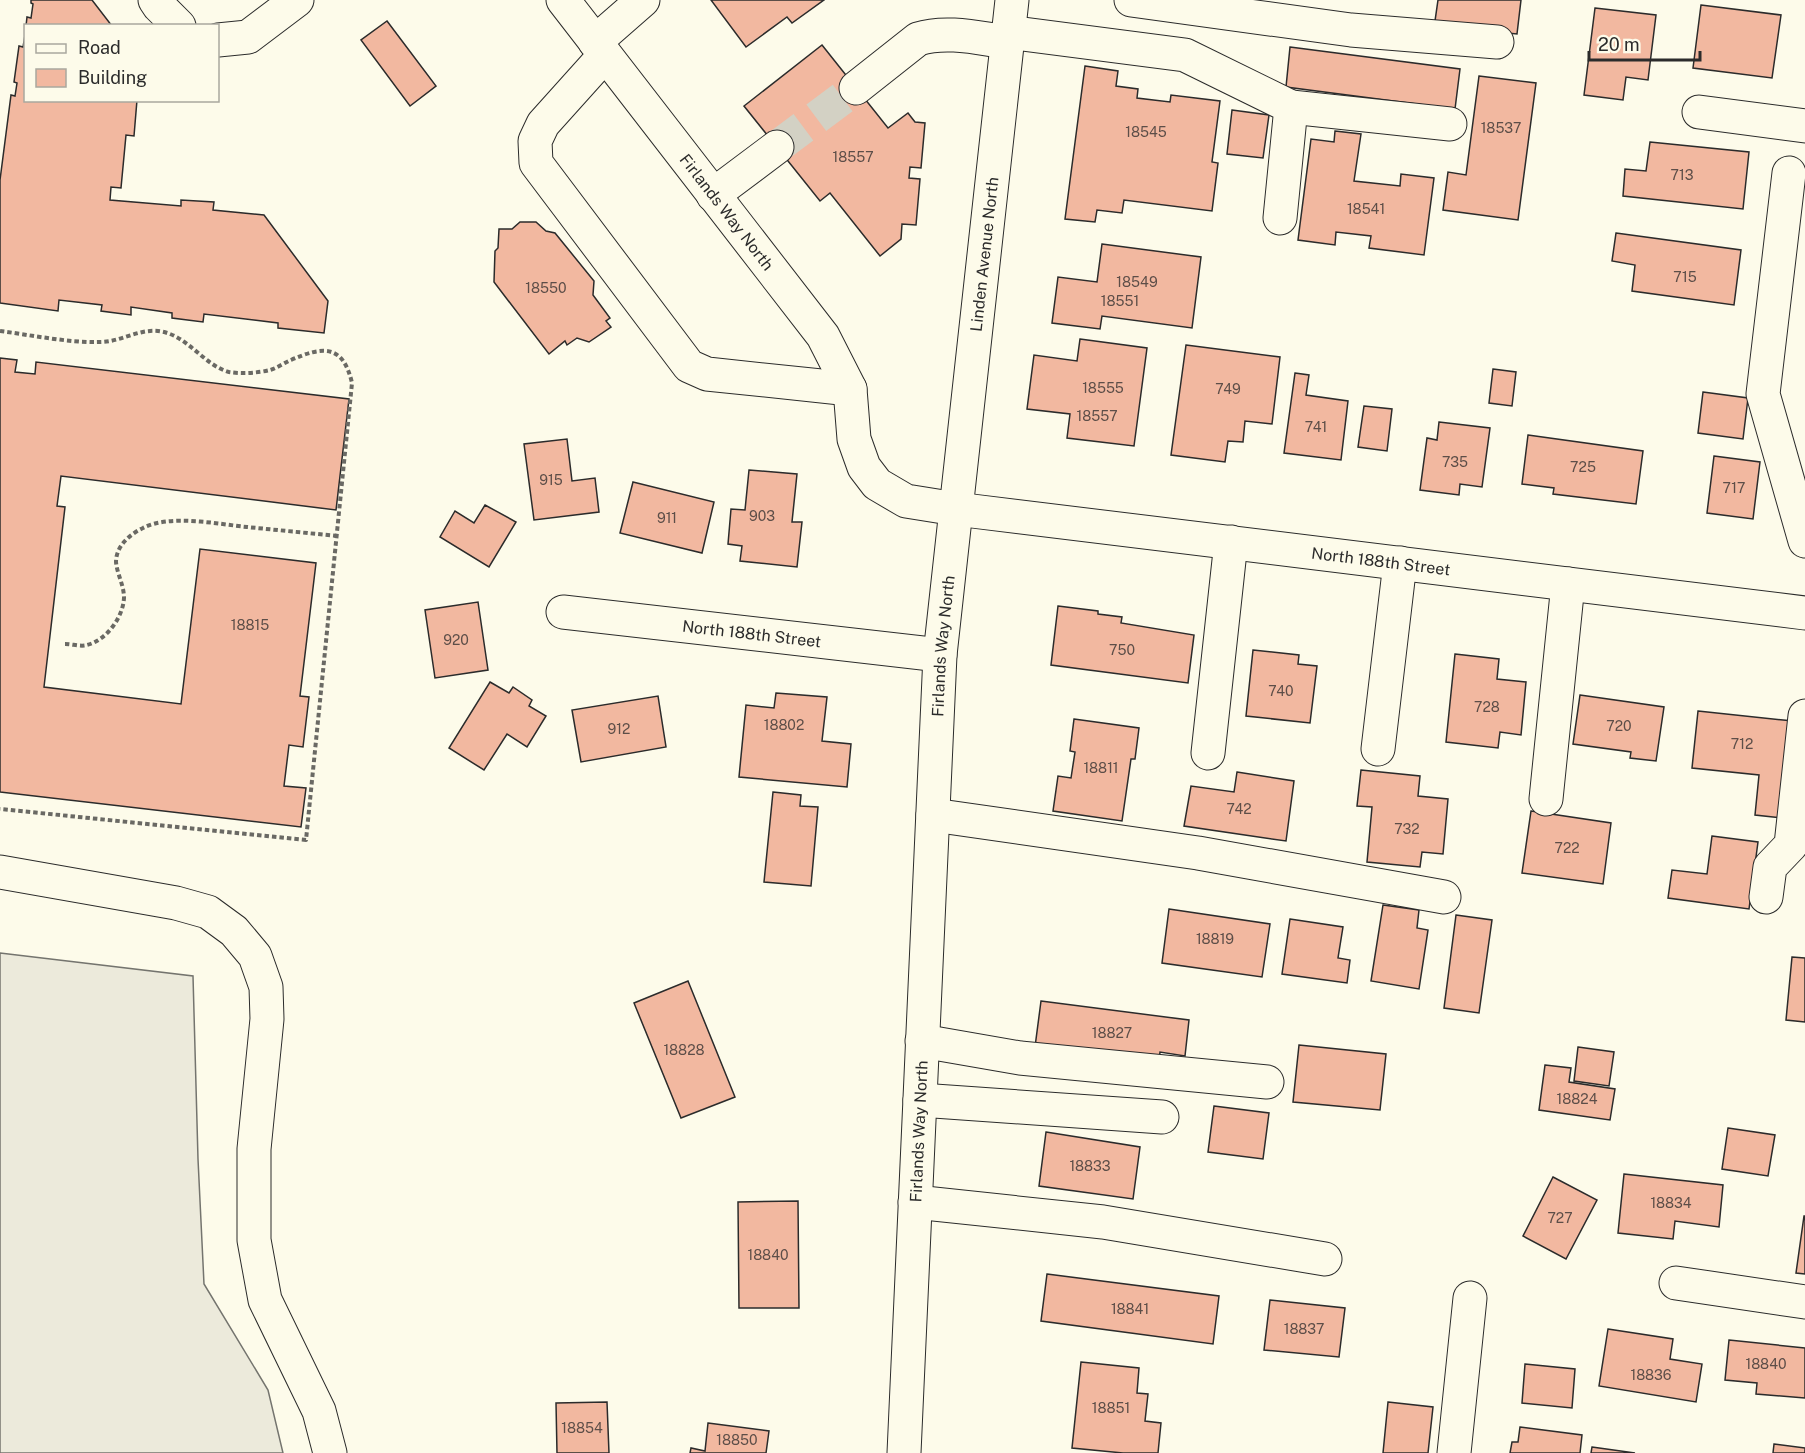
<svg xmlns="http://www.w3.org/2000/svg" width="1805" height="1453" font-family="'Public Sans',sans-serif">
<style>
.parking{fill:#eceadb;stroke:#74746e;stroke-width:1.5}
.building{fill:#f2b8a0;stroke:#2b2b2b;stroke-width:1.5}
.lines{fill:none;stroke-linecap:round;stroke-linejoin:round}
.minor-tunnel{stroke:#d3d1c4;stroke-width:33;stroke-dasharray:33 16;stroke-linecap:butt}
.minor-casing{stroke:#2b2b2b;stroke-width:35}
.path{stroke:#6a6964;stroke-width:4;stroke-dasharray:4.5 3;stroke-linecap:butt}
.minor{stroke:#fdfbea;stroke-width:33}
.labels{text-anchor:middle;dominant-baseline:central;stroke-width:4.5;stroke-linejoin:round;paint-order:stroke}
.number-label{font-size:14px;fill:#5d4e48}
.street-label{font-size:16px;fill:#2b2b2b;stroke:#fdfbea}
</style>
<rect width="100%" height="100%" fill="#fdfbea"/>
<path class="parking" d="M0,953l193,23 5,183 6,125 64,106 15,63h-283z"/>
<g class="building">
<path d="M31,0h61l20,26h-86l1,-9 4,1 2,-14 -2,-1z"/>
<path d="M711,0h113l-32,23 -5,-6 -41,30z"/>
<path d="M1438,0h83l-4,34 -40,-4 -42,-9z"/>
<path d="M1701,5l80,10 -9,63 -79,-10z"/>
<path d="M1595,8l61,7 -8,65 -22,-3 -3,23 -39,-5z"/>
<path d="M387,21l49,65 -26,20 -49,-66z"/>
<path d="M26,29v71h111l-3,36 -8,-1 -5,53 -10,-1 -1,13 71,6v-6l33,2 -1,8 51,5 64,86 -4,32 -46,-5v-5l-74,-9 -1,8 -31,-4v-5l-41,-6v8l-30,-4 1,-6 -43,-5 -1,11 -58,-8v-123l11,-85 4,1 2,-13 -3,-1 5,-36 4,1z"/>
<path d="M822,45l66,83 20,-15 7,9 10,1 -4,45 -11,-1 -1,11 11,1 -4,46 -14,-1 -1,15 -21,17 -50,-63 -10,8 -76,-95z"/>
<path d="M1290,47l170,22 -5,40 -169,-22z"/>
<path d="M1085,66l33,5 -2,15 22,3 -1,9 33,4 1,-7 49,6 -8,61 6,1 -6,48 -88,-11 -2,13 -25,-3 -2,12 -30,-3z"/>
<path d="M1479,76l57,7 -18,137 -75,-10 5,-38 18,3z"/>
<path d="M1232,110l37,5 -6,43 -36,-4z"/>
<path d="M1335,131l26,3 -7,47 46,5 1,-12 33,4 -10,77 -55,-7 2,-12 -35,-4 -1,13 -37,-5 13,-101 23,3z"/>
<path d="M1650,142l99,10 -6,57 -120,-13 2,-27 21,2z"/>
<path d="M520,222h16l10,9 9,2 39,48 -1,14 17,23 -4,3 5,6 -22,15 -12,-4 -10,7 -2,-4 -16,13 -55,-72 1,-31 3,-3 1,-19h13z"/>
<path d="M1616,233l125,17 -7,55 -102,-14 3,-26 -23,-4z"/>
<path d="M1102,244l99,13 -9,71 -90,-12 -2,13 -48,-6 6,-46 39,5z"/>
<path d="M1080,339l67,9 -13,98 -67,-8 3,-24 -43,-5 7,-54 43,6z"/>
<path d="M1186,345l94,12 -8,67 -27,-3 -2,21 -15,-1 -3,21 -54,-7z"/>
<path d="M0,358l17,2 -2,12 20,2 1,-12 313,37 -13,111 -275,-34 -4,30 8,1 -21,180 137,17 19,-155 116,14 -16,133 9,1 -6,50 -14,-2 -5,41 22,2 -5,39 -301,-35z"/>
<path d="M1493,369l23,3 -4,34 -23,-3z"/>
<path d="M1295,373l14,2 -3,20 42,6 -7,59 -57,-7z"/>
<path d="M1703,392l45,6 -5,41 -45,-6z"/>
<path d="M1364,406l28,3 -5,42 -29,-4z"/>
<path d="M1439,422l51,6 -8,59 -22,-3 -1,11 -39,-5 7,-52 10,2z"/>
<path d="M1528,435l115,16 -7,53 -83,-10 1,-6 -32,-4z"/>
<path d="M567,439l5,42 23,-3 4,34 -65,8 -10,-76z"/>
<path d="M1714,456l46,6 -7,57 -46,-6z"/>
<path d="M749,470l48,4 -5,48h10l-5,45 -57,-6 2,-15 -14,-2 3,-35 14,1z"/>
<path d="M633,482l81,20 -12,51 -82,-20z"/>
<path d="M485,505l31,17 -27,45 -49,-30 15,-26 19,12z"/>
<path d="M478,602l10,68 -53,8 -10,-68z"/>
<path d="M1058,606l40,5v3l24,3 -1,6 73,12 -6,48 -137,-18z"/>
<path d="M1253,650l46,5 -1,9 19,2 -7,57 -64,-7z"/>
<path d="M1455,654l44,5 -2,20 29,3 -5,53 -21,-3 -2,16 -52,-6z"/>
<path d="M490,682l19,11 4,-6 19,13 -3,6 17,10 -19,31 -20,-13 -23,36 -35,-22z"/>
<path d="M776,693l51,4 -5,44 29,3 -4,43 -108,-10 7,-72 28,3z"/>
<path d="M1580,695l84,12 -8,54 -26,-3 1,-6 -58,-8z"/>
<path d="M658,696l8,51 -85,15 -9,-52z"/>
<path d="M1698,711l95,10 -11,97 -27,-3 4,-40 -67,-7z"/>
<path d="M1074,719l65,9 -4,31h-4l-9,62 -69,-10 5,-35 13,2 4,-26 -5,-1z"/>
<path d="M1361,770l59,6 -2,20 30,3 -5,55 -21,-2 -2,15 -53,-5 5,-55 -15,-1z"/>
<path d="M1237,772l57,9 -8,60 -102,-15 7,-40 43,6z"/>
<path d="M773,792l28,3 -1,11 18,1 -7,79 -47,-4z"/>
<path d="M1531,811l80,12 -8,61 -81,-11z"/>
<path d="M1712,836l46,6 -9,67 -81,-11 4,-28 35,4z"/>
<path d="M1383,905l36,5 -2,18 11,2 -9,59 -48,-8z"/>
<path d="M1169,909l101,15 -8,53 -100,-14z"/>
<path d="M1456,915l36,5 -13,93 -35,-5z"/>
<path d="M1290,919l53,8 -5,31 12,2 -3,23 -65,-9z"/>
<path d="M1792,957l13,1v64l-19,-2z"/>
<path d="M688,981l47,116 -54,21 -47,-115z"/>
<path d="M1041,1001l148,19 -4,36 -25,-4 -2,16 -123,-21z"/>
<path d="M1299,1045l87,9 -6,56 -87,-8z"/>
<path d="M1578,1047l36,5 -5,34 -35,-5z"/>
<path d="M1545,1065l26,3 -2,14 46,7 -5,31 -71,-10z"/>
<path d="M1214,1106l55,7 -6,46 -55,-7z"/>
<path d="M1728,1128l47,7 -7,41 -46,-7z"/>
<path d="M1046,1132l94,15 -7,52 -94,-13z"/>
<path d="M1624,1174l99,11 -4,42 -44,-6 -2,18 -55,-6z"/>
<path d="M1553,1177l44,23 -31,59 -43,-23z"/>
<path d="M798,1201l1,107h-60l-1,-106z"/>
<path d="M1804,1216h1v58l-9,-1z"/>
<path d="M1047,1274l172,22 -6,48 -172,-23z"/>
<path d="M1270,1300l75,8 -6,49 -75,-7z"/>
<path d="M1608,1329l65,10 -3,20 32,5 -6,38 -97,-16z"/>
<path d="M1729,1340l76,8v50l-49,-4 1,-11 -32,-3z"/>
<path d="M1081,1362l58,6 -2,25 11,1 -3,27 16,2 -3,30h-35l-51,-5z"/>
<path d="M1525,1364l50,5 -3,39 -50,-5z"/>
<path d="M607,1402l2,51h-52l-1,-50z"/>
<path d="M1388,1402l45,5 -5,46h-45z"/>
<path d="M708,1423l61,8 -3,22h-76l1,-5 14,3z"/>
<path d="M1520,1427l62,8 -2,18h-70l2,-11h6z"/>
<path d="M1774,1444l31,4v5h-32z"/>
<path d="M1592,1447l43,6h-44z"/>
</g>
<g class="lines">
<path class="minor-tunnel" d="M777,147l79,-59"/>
<g class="minor-casing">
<g id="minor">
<path d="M155,0l4,6 20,20"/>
<path id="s1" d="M563,0l260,336 27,53 4,50 10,28 13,17 29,17 50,8 849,104"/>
<path d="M1131,0l220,30 146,12"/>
<path d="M1008,32l177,23 106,52 -11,111"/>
<path d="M218,40l30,-3 49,-37"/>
<path d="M595,42l48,-42"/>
<path d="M605,55l-62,69 -8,17 1,22 153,203 18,8 143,15"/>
<path d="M856,88l62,-49c28,-9 60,-1 89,3"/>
<path d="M1291,107l159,17"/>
<path d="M1699,112l106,14"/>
<path d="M1789,173l-26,221 42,147"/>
<path d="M713,195l64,-48"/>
<path id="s2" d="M563,612l377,43"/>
<path d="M1378,749l22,-186"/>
<path d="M1208,753l23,-211"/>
<path d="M1546,799l22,-215"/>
<path d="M933,815l265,38 246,44"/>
<path d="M0,872l176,31 32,9 26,19 21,25 11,31 1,32 -13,130v91l11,60 54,111 11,42"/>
<path d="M1766,897l4,-30 21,-22 14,-129"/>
<path d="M922,1041l98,17 247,24"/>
<path d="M920,1100l242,17"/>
<path d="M915,1202l188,20 222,37"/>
<path d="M1676,1283l129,19"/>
<path id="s3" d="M904,1453l36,-798 72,-655"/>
<path d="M1454,1453l16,-155"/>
</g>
</g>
<g class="path">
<path d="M0,331c31,4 69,12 100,11 20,0 38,-13 58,-11 29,3 45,34 71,41 12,2 29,1 41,-2 7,-2 14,-7 21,-10 32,-14 52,-16 61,23l-46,457 -306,-31"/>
<path d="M65,644c7,0 16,3 22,1 20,-5 36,-28 37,-47 0,-13 -7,-24 -8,-36 0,-16 14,-28 27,-34 27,-14 74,-4 104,-1 30,3 60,6 90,9"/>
</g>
<use href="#minor" class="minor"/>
</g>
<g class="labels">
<g class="number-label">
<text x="1501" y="128">18537</text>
<text x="1146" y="132">18545</text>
<text x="853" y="157">18557</text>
<text x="1682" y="175">713</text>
<text x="1366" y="209">18541</text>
<text x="1685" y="277">715</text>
<text x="1137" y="282">18549</text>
<text x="546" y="288">18550</text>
<text x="1120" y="301">18551</text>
<text x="1103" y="388">18555</text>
<text x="1228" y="389">749</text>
<text x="1097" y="416">18557</text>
<text x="1316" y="427">741</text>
<text x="1455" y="462">735</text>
<text x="1583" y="467">725</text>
<text x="551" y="480">915</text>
<text x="1734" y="488">717</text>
<text x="762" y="516">903</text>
<text x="667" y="518">911</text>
<text x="250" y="625">18815</text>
<text x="456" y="640">920</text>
<text x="1122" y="650">750</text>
<text x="1281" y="691">740</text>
<text x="1487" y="707">728</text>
<text x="784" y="725">18802</text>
<text x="1619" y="726">720</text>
<text x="619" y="729">912</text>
<text x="1742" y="744">712</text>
<text x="1101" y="768">18811</text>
<text x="1239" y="809">742</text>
<text x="1407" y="829">732</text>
<text x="1567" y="848">722</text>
<text x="1215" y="939">18819</text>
<text x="1112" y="1033">18827</text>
<text x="684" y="1050">18828</text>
<text x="1577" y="1099">18824</text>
<text x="1090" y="1166">18833</text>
<text x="1671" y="1203">18834</text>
<text x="1560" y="1218">727</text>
<text x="768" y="1255">18840</text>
<text x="1130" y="1309">18841</text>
<text x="1304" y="1329">18837</text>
<text x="1766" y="1364">18840</text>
<text x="1651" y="1375">18836</text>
<text x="1111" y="1408">18851</text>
<text x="582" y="1428">18854</text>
<text x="737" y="1440">18850</text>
</g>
<g class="street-label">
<text stroke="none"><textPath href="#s1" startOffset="268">Firlands Way North</textPath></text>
<text stroke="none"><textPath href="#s3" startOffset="1202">Linden Avenue North</textPath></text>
<text stroke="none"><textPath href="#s1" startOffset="1098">North 188th Street</textPath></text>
<text stroke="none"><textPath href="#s2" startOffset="190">North 188th Street</textPath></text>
<text stroke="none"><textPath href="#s3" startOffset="808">Firlands Way North</textPath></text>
<text stroke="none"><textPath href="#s3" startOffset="322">Firlands Way North</textPath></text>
</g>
</g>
<rect x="24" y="24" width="195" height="78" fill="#fdfbea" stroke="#a9a89e" stroke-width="1.5"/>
<rect x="36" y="44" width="30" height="9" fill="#fdfbea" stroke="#a9a89e" stroke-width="1.5"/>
<text x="78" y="54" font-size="18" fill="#2b2b2b">Road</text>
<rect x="36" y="69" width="30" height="18" fill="#f2b8a0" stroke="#a9a89e" stroke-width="1.5"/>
<text x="78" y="84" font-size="18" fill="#2b2b2b">Building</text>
<path d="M1589 51v9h111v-9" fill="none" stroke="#2b2b2b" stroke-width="3"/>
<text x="1598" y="51" font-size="18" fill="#2b2b2b" stroke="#fdfbea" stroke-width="4.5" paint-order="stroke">20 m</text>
</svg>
